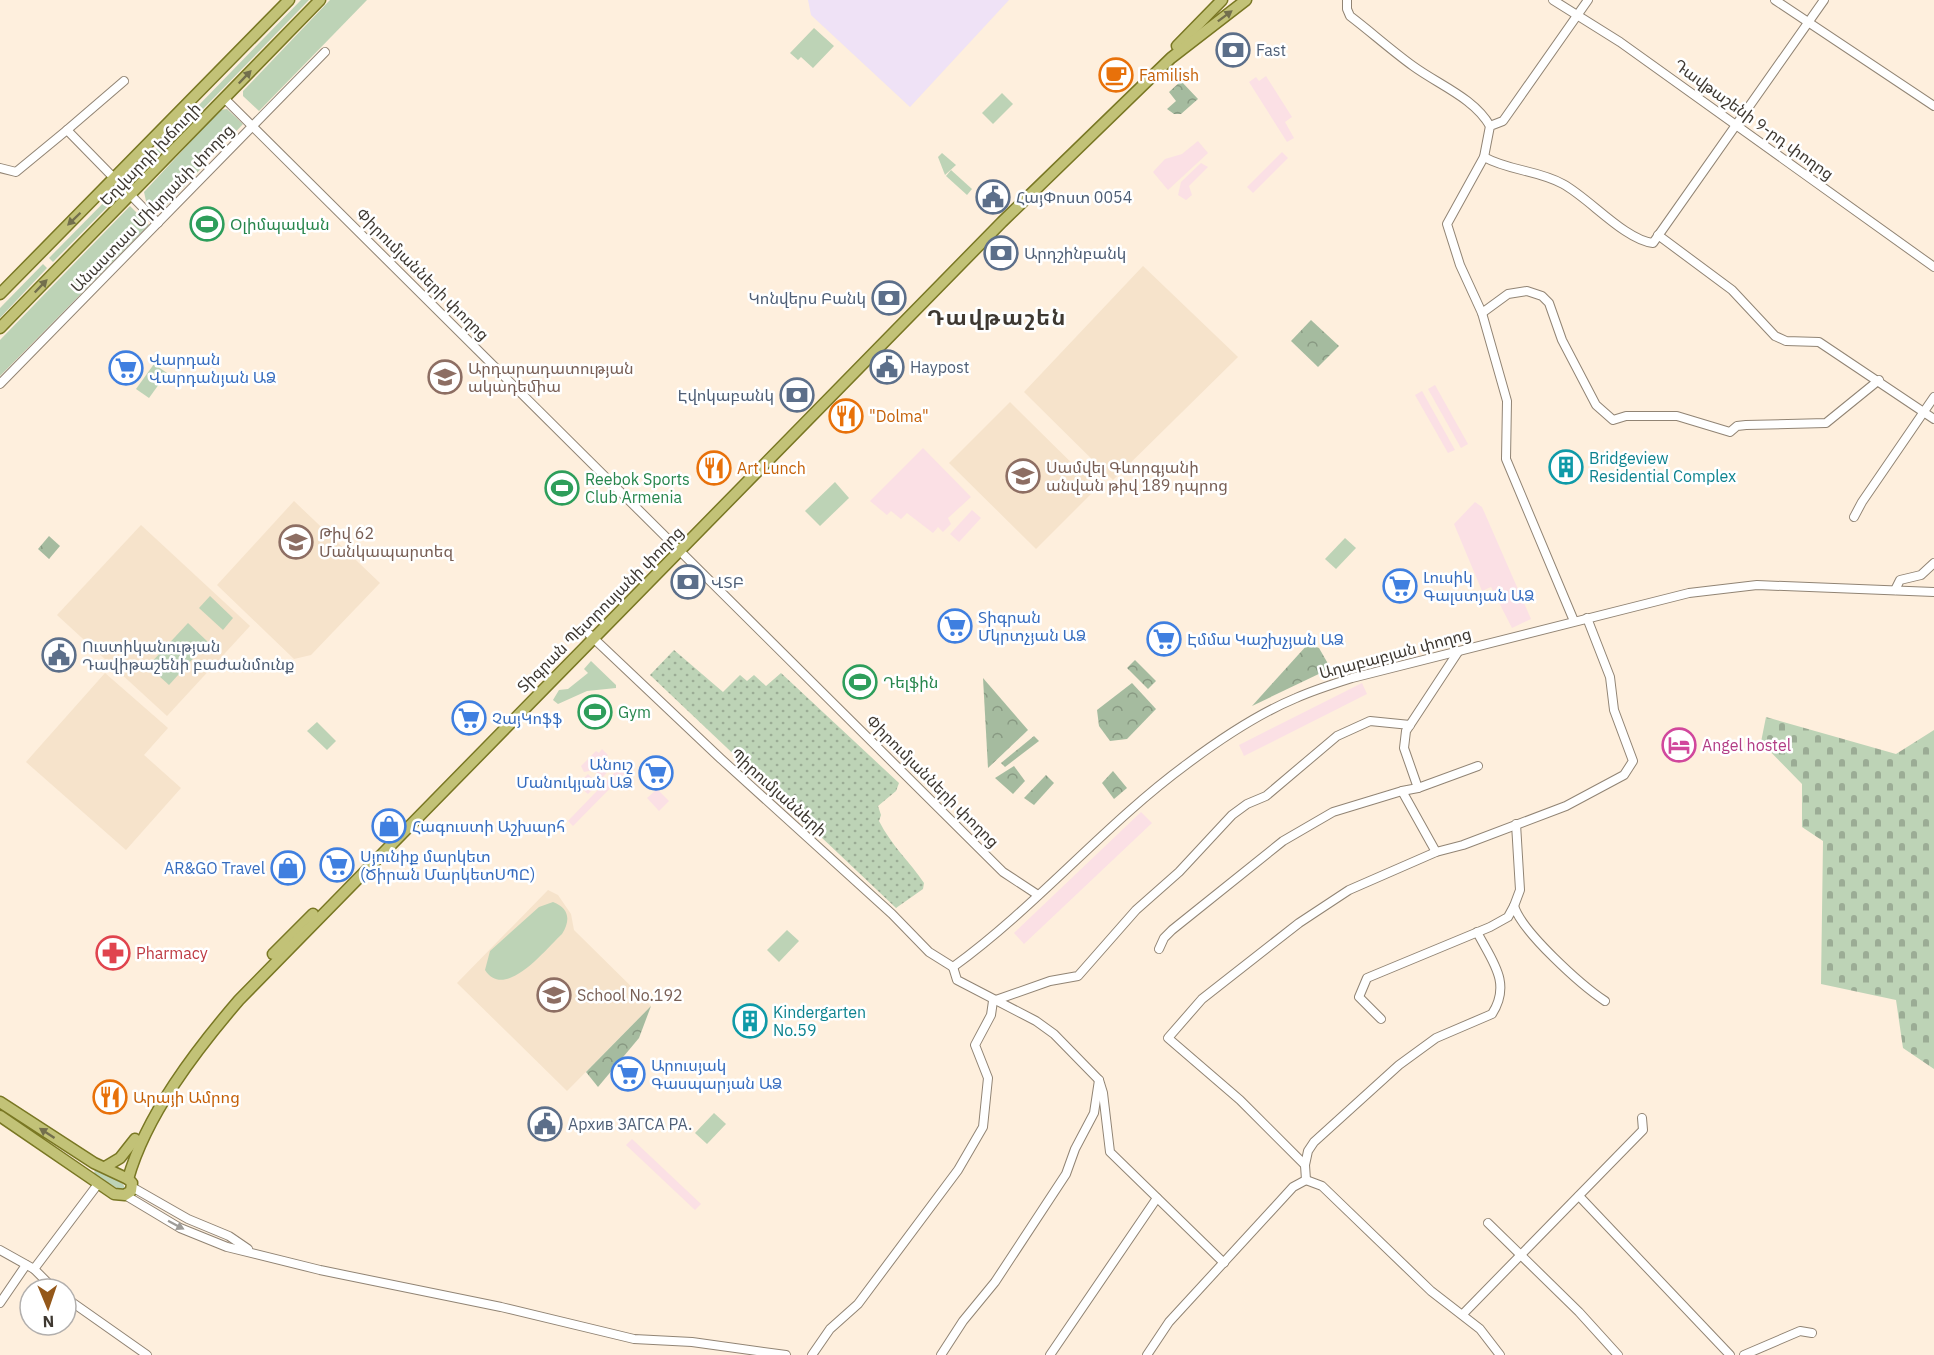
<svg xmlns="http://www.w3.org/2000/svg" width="1934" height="1355" font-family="'IBM Plex Sans','Noto Sans Armenian',sans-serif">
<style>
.commercial{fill:#efe2f6}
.industrial{fill:#fbe0e5}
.built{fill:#f6e3cb}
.green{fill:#bdd3b6}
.forest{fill:url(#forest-crowns)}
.cemetery{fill:url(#cemetery-stones)}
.park{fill:url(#park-dots)}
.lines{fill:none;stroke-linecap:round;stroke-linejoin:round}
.minor-casing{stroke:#918474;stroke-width:10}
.major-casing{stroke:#797723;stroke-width:13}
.minor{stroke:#fff;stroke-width:8}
.major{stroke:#c2c277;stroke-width:10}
.oneway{fill:#736f4d}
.oneway2{fill:#9e9c98}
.labels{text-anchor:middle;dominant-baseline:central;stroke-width:5;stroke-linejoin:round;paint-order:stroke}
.service-label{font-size:16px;fill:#4e5e75;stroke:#fff;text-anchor:start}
.food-label{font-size:16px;fill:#c56008;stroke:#fff;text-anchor:start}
.street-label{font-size:16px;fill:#3e3831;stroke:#fff}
.leisure-label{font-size:16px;fill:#27864d;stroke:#fff;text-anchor:start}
.shop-label{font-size:16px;fill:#366cbe;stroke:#fff;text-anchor:start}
.education-label{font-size:16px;fill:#785e54;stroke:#fff;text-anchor:start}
.culture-label{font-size:16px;fill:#0d838f;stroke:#fff;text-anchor:start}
.hotel-label{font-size:16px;fill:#b23c85;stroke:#fff;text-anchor:start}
.health-label{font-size:16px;fill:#be3a42;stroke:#fff;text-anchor:start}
.district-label{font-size:22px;font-weight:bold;letter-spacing:1.5px;fill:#3e3831;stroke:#fff}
</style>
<defs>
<pattern id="forest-crowns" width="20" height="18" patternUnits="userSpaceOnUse" patternTransform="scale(1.5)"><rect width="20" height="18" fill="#a5bb9f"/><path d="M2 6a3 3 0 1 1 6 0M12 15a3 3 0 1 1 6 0" fill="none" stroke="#889982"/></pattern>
<pattern id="cemetery-stones" width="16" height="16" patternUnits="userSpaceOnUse" patternTransform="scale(1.5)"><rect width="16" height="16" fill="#bdd3b6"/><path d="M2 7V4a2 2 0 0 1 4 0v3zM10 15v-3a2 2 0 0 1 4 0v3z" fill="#9bac95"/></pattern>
<pattern id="park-dots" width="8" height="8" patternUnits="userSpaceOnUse" patternTransform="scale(1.5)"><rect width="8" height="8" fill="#bdd3b6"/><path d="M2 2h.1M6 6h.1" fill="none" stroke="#9bac95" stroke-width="1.8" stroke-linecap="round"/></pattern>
</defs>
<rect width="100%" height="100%" fill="#feefdd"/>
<path class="commercial" d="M808,0h201l-99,107 -99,-92z"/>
<g class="industrial">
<path d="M1266,76l26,41 -7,5 9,16 -7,4 -38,-60 7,-5 3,4z"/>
<path d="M1198,141l10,12 -40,37 -15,-18 12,-13 17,-5z"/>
<path d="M1282,152l6,6 -35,35 -6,-6z"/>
<path d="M1201,163l7,4 -19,19 3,9 -6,5 -8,-5 3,-13z"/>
<path d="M1435,385l33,59 -7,4 -33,-59z"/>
<path d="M1422,391l33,59 -7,3 -33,-58z"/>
<path d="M923,448l48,49 -23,21 3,6 -8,8 -5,-5 -5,6 -26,-20 -6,6 -10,-8 -4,4 -17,-14z"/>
<path d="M1475,502l7,5 49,112 -19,9 -21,-41 -9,4 -28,-67z"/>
<path d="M972,510l9,8 -22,24 -9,-8z"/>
<path d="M1362,683l5,11 -123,62 -5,-11z"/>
<path d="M602,749l6,6 -3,4 7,8 -10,11 -8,-8 -10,2 -3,-6 15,-15 3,2z"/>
<path d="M621,766l6,5 -54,55 -5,-5z"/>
<path d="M588,774l10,10 -10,10 -6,-5 5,-6 -4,-4z"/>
<path d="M657,789l12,12 -10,10 -12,-13z"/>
<path d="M1141,812l11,11 -128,121 -10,-11z"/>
<path d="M632,1139l69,65 -6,6 -69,-65z"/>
</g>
<g class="built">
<path d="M1143,266l95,91 -125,123 -89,-88z"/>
<path d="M1010,402l87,86 -61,61 -87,-86z"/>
<path d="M294,501l86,82 -69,72 -17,4 -77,-74z"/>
<path d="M141,525l109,101 -83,90 -110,-101z"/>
<path d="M105,673l63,55 -24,27 37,33 -55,62 -100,-88z"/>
<path d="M548,890l10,5 13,19 3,16 77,76 -84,85 -110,-108z"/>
</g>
<g class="green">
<path d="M301,0h8l-178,183 -4,-4z"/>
<path d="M330,0h37l-108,111 -16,-15v-5z"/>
<path d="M814,28l20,18 -21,22 -12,-11 -3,3 -8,-7z"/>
<path d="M1002,93l11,11 -20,20 -11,-11z"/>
<path d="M227,109l16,15 -82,87 -5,1 -10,-11 -2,-9 76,-82z"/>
<path d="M942,153l14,12 -11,10 -7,-18z"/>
<path d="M951,170l21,19 -5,6 -21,-19z"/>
<path d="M114,192l4,4 -65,66 -4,-4z"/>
<path d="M130,206l19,19 -149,151v-36z"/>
<path d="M43,264l4,4 -47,50v-10z"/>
<path d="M154,364l13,9 -18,25 -13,-9z"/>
<path d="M835,482l14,16 -29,28 -15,-15z"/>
<path d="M1345,538l11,10 -20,21 -11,-10z"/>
<path d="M210,596l23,22 -10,12 -24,-22z"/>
<path d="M188,623l20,19 -39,43 -21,-19z"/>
<path d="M591,661l25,24v3l-29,3 -29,13 -5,-4 6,-10 9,-1 20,-16 -4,-4z"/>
<path d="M317,722l19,19 -9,9 -20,-19z"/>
<path d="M553,902c16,6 18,18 9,32 -17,16 -57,67 -77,36l5,-19 49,-44z"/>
<path d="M787,930l12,11 -20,21 -12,-12z"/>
<path d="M714,1113l12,11 -19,20 -12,-11z"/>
<path d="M95,1169l28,15 2,4 -5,2 -26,-16z"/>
</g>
<g class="forest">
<path d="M1181,81l17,18 -17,15h-7l-7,-5 9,-8 -7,-9z"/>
<path d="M1311,320l28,26 -21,21 -27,-26z"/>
<path d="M49,536l11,10 -11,13 -11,-10z"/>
<path d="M1308,644l11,4 8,14 -2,9 -73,35z"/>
<path d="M1135,660l21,21 -8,8 -21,-21z"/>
<path d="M983,678l45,52 -40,38z"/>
<path d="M1132,683l24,26 -29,30 -17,2 -11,-15 -2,-16z"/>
<path d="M1034,736l5,5 -34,26 -4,-4z"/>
<path d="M1014,766l11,15 -12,13 -18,-16z"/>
<path d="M1113,771l14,17 -13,11 -12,-16z"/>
<path d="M1046,775l8,8 -20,22 -10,-7z"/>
<path d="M651,1006l-12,32 -41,49 -12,-15z"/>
</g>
<path class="cemetery" d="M1766,717l130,37 38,-24v339l-31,-21 -7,-48 -75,-16 2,-143 -21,-14v-43l-41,-42z"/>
<path class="park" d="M674,650l49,42 17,-17 7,6 7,-6 12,11 15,-13 118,110 -3,8 -18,15 3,9 -2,6c12,24 31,41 45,62l-1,6 -27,19 -246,-233z"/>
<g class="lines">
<g class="minor-casing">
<g id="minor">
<path d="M1347,0v9l3,7c21,16 41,34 63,50 26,19 61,32 77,60"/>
<path d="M1553,0l67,42 314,225"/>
<path d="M1775,0l159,106"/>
<path d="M225,99l778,773 35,23"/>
<path d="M67,130l57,-49"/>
<path d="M1484,157c25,14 54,13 79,27 26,14 62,56 90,59l171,-243"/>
<path d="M0,168l16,4 51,-42 91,93"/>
<path d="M1658,235l74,55 43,46 11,5 33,1 115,77"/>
<path d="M1482,313l26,-19 19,-3 15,5 7,7 13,37 34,65 17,15 13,-4h51l53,16 7,-6 9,-1 80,-2 53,-43"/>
<path d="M0,384l325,-332"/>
<path d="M1854,517l8,-15 72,-105"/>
<path d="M1895,590l5,-10 21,-5 13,-12"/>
<path d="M1574,621l-68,-162 1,-58 -25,-88 -22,-48 -13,-41 37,-67 6,-31 13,-5 85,-121"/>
<path d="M589,634l131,124 172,156 37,38 24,15"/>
<path d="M1418,788l60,-22"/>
<path d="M1436,852l-34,-61 16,-3 -14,-40 2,-17 52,-79"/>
<path d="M1514,906l6,-16 -4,-66"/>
<path d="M1159,949l5,-11 8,-8 111,-89 50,-29 69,-21"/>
<path d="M953,967c84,-61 151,-142 234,-203 32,-24 73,-51 109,-66 18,-8 37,-14 56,-20l337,-85 68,-8 177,7"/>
<path d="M953,967l4,13 79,41 18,13 45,46 4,13 7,59 114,111"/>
<path d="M1381,1019l-22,-22 8,-19 123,-51 18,-10 6,-11c8,26 67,79 91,95"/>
<path d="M1305,1165l3,-14 6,-9 85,-77 37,-27 56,-24c20,-31 0,-53 -15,-82"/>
<path d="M1306,1180l-1,-15 -65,-65 -72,-62 34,-39 97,-76 50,-33 87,-38 27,-7 103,-39 58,-31 9,-14 -19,-51 -4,-33 -23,-59"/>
<path d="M1306,1180l16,6 109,105 49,38 20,26"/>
<path d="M132,1187l56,32 41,17 19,13"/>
<path d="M125,1195l55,33 47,19 93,23 181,37 133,32 58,3 94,13"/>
<path d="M1579,1196l151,159"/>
<path d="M1488,1223l91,89 39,43"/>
<path d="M0,1250l34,19 20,20"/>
<path d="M34,1269l64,-85"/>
<path d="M66,1298l81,57"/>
<path d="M0,1303l26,-38"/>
<path d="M1463,1314l180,-184 -1,-12"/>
<path d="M812,1355l18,-26 28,-25 100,-134 25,-43 5,-49 -13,-33 16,-30 2,-14 57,-20 28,-5 58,-66 43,-38 53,-57 15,-11 19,-8 71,-60 33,-15 40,4"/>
<path d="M941,1355l22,-34 32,-39 71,-108 9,-25 19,-36 5,-33"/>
<path d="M1050,1355l107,-157"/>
<path d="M1147,1355l22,-33 124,-135 13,-7"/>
<path d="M1744,1355l56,-24 12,2"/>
</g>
</g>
<g class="major-casing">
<g id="major">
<path d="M1177,46l45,-46"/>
<path d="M0,294l289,-294"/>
<path d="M0,328l320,-328"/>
<path d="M273,954l40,-40"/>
<path d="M0,1102l94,61 34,16 4,4 -1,8 -6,4 -11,-1 -114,-78"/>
<path d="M105,1167l15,-9 15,-19"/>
<path d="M128,1179c18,-64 68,-129 111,-179l763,-778 169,-164 75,-58"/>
</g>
</g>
<use href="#minor" class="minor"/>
<use href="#major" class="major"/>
</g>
<defs><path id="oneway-solid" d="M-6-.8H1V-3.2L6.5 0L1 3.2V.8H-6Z" transform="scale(1.5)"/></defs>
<g class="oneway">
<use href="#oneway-solid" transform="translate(1225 16) rotate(-37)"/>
<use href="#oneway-solid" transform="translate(245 77) rotate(-46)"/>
<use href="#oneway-solid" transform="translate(74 219) rotate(136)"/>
<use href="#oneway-solid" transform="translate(41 286) rotate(-46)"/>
<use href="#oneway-solid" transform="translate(47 1133) rotate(-147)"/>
</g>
<use class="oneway2" href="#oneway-solid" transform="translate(176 1225) rotate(28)"/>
<defs>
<g id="bank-ring" transform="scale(1.725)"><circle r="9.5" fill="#fff" stroke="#5c6f8a" stroke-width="1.5"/><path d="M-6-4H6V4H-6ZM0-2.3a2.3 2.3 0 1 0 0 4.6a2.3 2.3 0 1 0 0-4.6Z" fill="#5c6f8a"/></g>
<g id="cafe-ring" transform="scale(1.725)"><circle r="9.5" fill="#fff" stroke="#e8710a" stroke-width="1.5"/><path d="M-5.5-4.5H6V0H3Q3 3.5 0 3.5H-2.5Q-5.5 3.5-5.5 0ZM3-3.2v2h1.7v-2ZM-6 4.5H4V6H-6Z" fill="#e8710a"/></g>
<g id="civic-ring" transform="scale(1.725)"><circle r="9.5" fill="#fff" stroke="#5c6f8a" stroke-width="1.5"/><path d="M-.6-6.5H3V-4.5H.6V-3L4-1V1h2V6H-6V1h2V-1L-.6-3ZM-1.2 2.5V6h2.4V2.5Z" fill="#5c6f8a"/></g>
<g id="stadium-ring" transform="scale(1.725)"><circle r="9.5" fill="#fff" stroke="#2e9e5b" stroke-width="1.5"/><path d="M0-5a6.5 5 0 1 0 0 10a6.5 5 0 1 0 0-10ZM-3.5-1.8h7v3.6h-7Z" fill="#2e9e5b"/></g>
<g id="supermarket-ring" transform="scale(1.725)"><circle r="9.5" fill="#fff" stroke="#3f7fe0" stroke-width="1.5"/><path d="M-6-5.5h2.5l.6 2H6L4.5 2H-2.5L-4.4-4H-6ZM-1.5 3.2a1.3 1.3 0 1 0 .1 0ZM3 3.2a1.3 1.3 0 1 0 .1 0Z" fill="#3f7fe0"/></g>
<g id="university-ring" transform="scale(1.725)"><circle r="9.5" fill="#fff" stroke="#8d6e63" stroke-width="1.5"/><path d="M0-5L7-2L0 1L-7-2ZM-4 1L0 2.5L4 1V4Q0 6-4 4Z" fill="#8d6e63"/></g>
<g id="restaurant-ring" transform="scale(1.725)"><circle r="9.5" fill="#fff" stroke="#e8710a" stroke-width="1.5"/><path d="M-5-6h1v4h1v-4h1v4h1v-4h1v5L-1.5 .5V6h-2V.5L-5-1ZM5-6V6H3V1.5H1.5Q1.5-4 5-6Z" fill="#e8710a"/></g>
<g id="building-ring" transform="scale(1.725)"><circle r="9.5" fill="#fff" stroke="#0f9aa8" stroke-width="1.5"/><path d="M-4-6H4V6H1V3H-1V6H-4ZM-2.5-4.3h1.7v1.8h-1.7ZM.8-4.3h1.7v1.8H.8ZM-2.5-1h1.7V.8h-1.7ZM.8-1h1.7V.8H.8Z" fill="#0f9aa8"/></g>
<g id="school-ring" transform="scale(1.725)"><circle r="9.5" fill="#fff" stroke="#8d6e63" stroke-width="1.5"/><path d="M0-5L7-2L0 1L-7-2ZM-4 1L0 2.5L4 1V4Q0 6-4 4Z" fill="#8d6e63"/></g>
<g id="hotel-ring" transform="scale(1.725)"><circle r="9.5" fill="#fff" stroke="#d1479c" stroke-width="1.5"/><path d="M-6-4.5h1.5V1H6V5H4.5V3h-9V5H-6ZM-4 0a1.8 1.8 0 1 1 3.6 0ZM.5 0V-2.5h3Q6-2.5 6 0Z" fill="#d1479c"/></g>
<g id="shop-ring" transform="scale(1.725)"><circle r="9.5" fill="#fff" stroke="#3f7fe0" stroke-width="1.5"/><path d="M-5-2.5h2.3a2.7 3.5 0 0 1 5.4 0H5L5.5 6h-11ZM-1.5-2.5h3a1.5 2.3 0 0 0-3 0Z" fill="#3f7fe0"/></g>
<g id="pharmacy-ring" transform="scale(1.725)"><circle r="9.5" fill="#fff" stroke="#e0444e" stroke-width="1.5"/><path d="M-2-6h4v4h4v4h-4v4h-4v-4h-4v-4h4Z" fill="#e0444e"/></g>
</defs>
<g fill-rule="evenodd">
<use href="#bank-ring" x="1233" y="50"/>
<use href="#cafe-ring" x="1116" y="75"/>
<use href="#civic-ring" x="993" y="197"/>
<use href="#stadium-ring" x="207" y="224"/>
<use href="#bank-ring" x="1001" y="253"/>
<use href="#bank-ring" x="889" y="298"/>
<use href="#civic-ring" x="887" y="367"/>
<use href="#supermarket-ring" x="126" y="368"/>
<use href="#university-ring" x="445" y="377"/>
<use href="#bank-ring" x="797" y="395"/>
<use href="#restaurant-ring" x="846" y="416"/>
<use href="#building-ring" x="1566" y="467"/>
<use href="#restaurant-ring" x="714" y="468"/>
<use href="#school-ring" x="1023" y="476"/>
<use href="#stadium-ring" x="562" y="488"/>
<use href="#school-ring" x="296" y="542"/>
<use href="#bank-ring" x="688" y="582"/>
<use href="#supermarket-ring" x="1400" y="586"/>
<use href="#supermarket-ring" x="955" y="626"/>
<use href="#supermarket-ring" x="1164" y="639"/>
<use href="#civic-ring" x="59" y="655"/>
<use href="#stadium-ring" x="860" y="682"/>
<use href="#stadium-ring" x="595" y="712"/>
<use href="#supermarket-ring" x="469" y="718"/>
<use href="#hotel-ring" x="1679" y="745"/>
<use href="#supermarket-ring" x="656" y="773"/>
<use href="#shop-ring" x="389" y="826"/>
<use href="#supermarket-ring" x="337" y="865"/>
<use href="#shop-ring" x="288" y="868"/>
<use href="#pharmacy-ring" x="113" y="953"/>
<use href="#school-ring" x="554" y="995"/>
<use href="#building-ring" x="750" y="1021"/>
<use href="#supermarket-ring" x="628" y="1074"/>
<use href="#restaurant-ring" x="110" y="1097"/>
<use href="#civic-ring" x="545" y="1124"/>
</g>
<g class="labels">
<g class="service-label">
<text x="1256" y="50">Fast</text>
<text x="1016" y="197">ՀայՓոստ 0054</text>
<text x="1024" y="253">Արդշինբանկ</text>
<text x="866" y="298" text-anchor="end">Կոնվերս Բանկ</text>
<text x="910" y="367">Haypost</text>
<text x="774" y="395" text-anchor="end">Էվոկաբանկ</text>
<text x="711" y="582">ՎՏԲ</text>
<text x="82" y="646">Ուստիկանության<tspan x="82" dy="18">Դավիթաշենի բաժանմունք</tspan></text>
<text x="568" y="1124">Архив ЗАГСА РА.</text>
</g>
<g class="food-label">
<text x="1139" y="75">Familish</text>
<text x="869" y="416">"Dolma"</text>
<text x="737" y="468">Art Lunch</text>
<text x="133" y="1097">Արայի Ամրոց</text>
</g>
<g class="street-label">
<text transform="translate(1754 119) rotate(36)">Դավթաշենի 9-րդ փողոց</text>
<text transform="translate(150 154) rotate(-46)">Եղվարդի խճուղի</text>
<text transform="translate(152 208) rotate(-46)">Անաստաս Միկոյանի փողոց</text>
<text transform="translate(423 274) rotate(45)">Փիրումյանների փողոց</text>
<text transform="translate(600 609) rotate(-45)">Տիգրան Պետրոսյանի փողոց</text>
<text transform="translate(1395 653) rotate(-15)">Աղաբաբյան փողոց</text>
<text transform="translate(933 781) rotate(45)">Փիրումյանների փողոց</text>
<text transform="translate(779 792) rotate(42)">Պիրումյանների</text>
</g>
<g class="leisure-label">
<text x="230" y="224">Օլիմպավան</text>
<text x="585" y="479">Reebok Sports<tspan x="585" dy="18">Club Armenia</tspan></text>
<text x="883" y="682">Դելֆին</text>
<text x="618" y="712">Gym</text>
</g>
<g class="shop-label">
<text x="149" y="359">Վարդան<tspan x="149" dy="18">Վարդանյան ԱՁ</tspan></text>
<text x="1423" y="577">Լուսիկ<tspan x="1423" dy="18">Գալստյան ԱՁ</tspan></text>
<text x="978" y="617">Տիգրան<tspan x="978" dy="18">Մկրտչյան ԱՁ</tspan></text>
<text x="1187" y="639">Էմմա Կաշխչյան ԱՁ</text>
<text x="492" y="718">ՉայԿոֆֆ</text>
<text x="633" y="764" text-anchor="end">Անուշ<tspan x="633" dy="18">Մանուկյան ԱՁ</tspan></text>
<text x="412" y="826">Հագուստի Աշխարհ</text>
<text x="360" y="856">Սյունիք մարկետ<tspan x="360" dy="18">(Ծիրան ՄարկետՍՊԸ)</tspan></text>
<text x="265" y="868" text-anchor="end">AR&amp;GO Travel</text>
<text x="651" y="1065">Արուսյակ<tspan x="651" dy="18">Գասպարյան ԱՁ</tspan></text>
</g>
<g class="education-label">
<text x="468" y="368">Արդարադատության<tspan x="468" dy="18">ակադեմիա</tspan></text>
<text x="1046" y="467">Սամվել Գևորգյանի<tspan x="1046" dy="18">անվան թիվ 189 դպրոց</tspan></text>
<text x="319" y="533">Թիվ 62<tspan x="319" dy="18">Մանկապարտեզ</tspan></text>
<text x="577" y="995">School No.192</text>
</g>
<g class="culture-label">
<text x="1589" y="458">Bridgeview<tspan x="1589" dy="18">Residential Complex</tspan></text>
<text x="773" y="1012">Kindergarten<tspan x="773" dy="18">No.59</tspan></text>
</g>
<g class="hotel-label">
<text x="1702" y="745">Angel hostel</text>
</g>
<g class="health-label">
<text x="136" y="953">Pharmacy</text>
</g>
<g class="district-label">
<text x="997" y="316">Դավթաշեն</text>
</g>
</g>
<g transform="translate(48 1307) rotate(178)"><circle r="28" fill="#ffffff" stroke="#b2afad" stroke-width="1.5"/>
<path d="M0-4.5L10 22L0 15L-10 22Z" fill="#94581a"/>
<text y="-9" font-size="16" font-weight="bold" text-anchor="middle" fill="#3e3831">N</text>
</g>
</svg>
